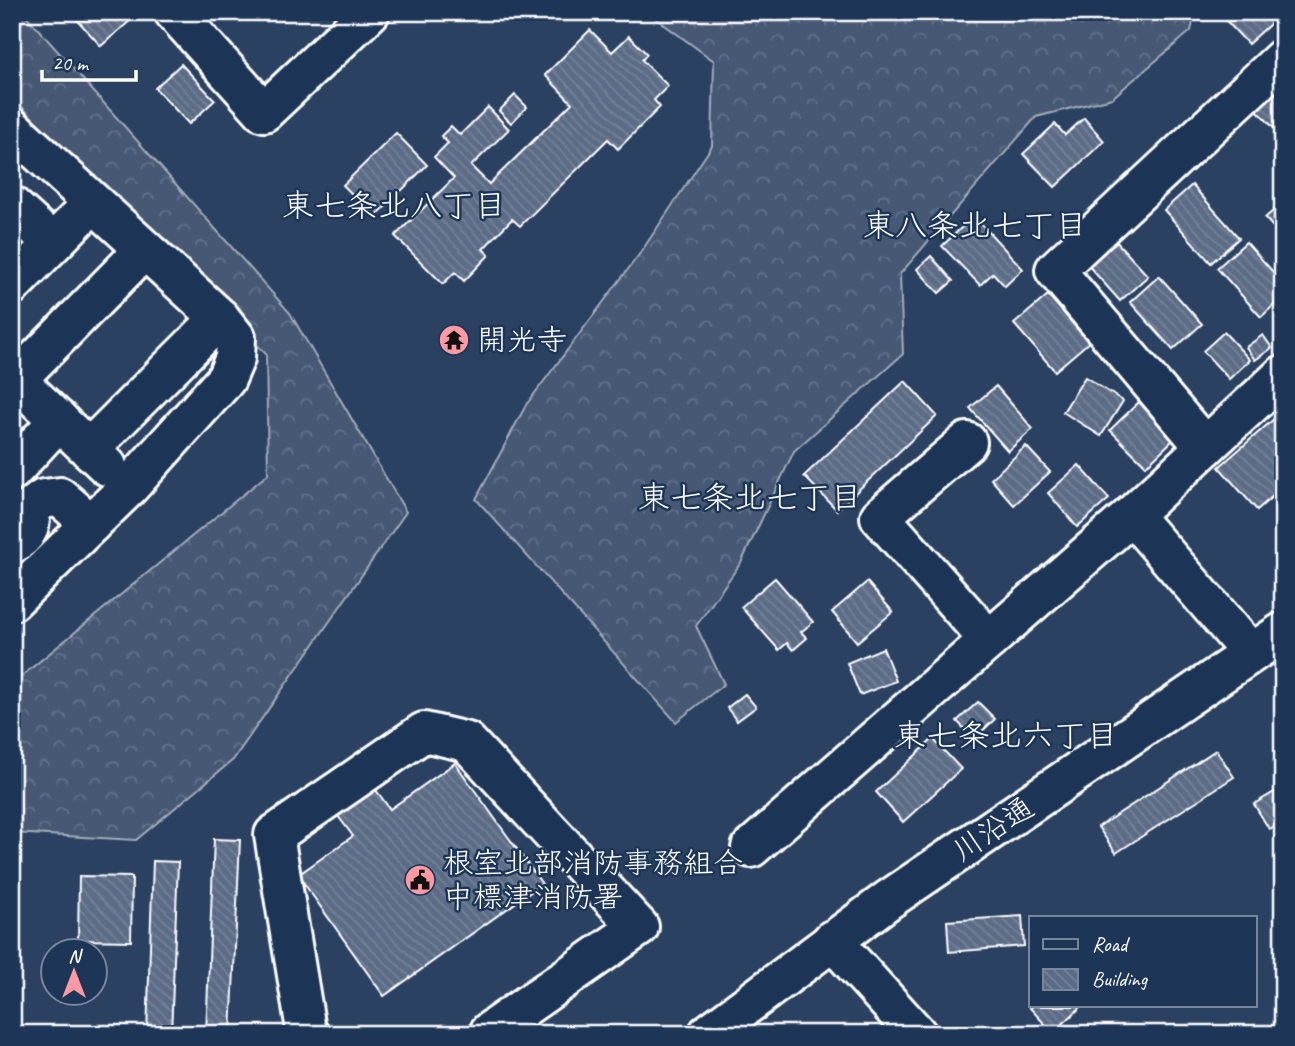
<svg xmlns="http://www.w3.org/2000/svg" width="1295" height="1046" font-family="Caveat,'Klee One',sans-serif">
<style>
.forest{fill:url(#forest-crowns);stroke:#a2acba;stroke-width:2}
.building{fill:url(#building-back-hatch);stroke:#fff;stroke-width:2}
.lines{fill:none;stroke-linecap:round;stroke-linejoin:round}
.minor-casing{stroke:#fff;stroke-width:44}
.minor{stroke:#1d3557;stroke-width:38}
.labels{text-anchor:middle;dominant-baseline:central;stroke-width:5;stroke-linejoin:round;paint-order:stroke}
.poi-label{font-size:30px;fill:#fff;stroke:#1d3557;text-anchor:start}
.street-label{font-size:30px;fill:#fff;stroke:#1d3557}
.neighbourhood-label{font-size:32px;fill:#fff;stroke:#1d3557}
</style>
<defs>
<pattern id="forest-crowns" width="20" height="18" patternUnits="userSpaceOnUse" patternTransform="scale(1.75)"><rect width="20" height="18" fill="#465975"/><path d="M2 6a3 3 0 1 1 6 0M12 15a3 3 0 1 1 6 0" fill="none" stroke="#62728a"/></pattern>
<pattern id="building-back-hatch" width="6" height="6" patternUnits="userSpaceOnUse" patternTransform="scale(1.75)"><rect width="6" height="6" fill="#5b6c86"/><path d="M-1 5l2 2M0 0l6 6M5-1l2 2" fill="none" stroke="#748298"/></pattern>
</defs>
<rect width="100%" height="100%" fill="#2a4161"/>
<filter id="ink" filterUnits="userSpaceOnUse"><feTurbulence type="fractalNoise" baseFrequency=".0143" numOctaves="2"/><feDisplacementMap in="SourceGraphic" scale="14" xChannelSelector="R" yChannelSelector="G"/><feConvolveMatrix kernelMatrix="1 2 1 2 8 2 1 2 1" color-interpolation-filters="sRGB"/></filter>
<g filter="url(#ink)">
<g class="forest">
<path d="M12,12h11l267,301 116,199 -173,248 -97,80 -124,-7v-149l256,-210 -2,-120 -254,-257z"/>
<path d="M647,12h548l-4,19 -79,67 -76,19 -136,157 3,80 -109,97 -52,110 -46,65 28,58 -48,38 -200,-223 50,-94 115,-153 71,-106 2,-85z"/>
</g>
<g class="building">
<path d="M70,12h53l8,8 -30,26z"/>
<path d="M1218,12h57l4,4 -31,28z"/>
<path d="M590,30l22,22 17,-16 18,18 -5,6 26,26 -14,14 6,7 -42,42 -10,-10 -88,87 -8,-7 -29,30 6,6 -25,26 -9,-9 -12,12 -48,-48 59,-58 -20,-21 14,-14 -7,-7 10,-10 9,9 28,-28 21,22 -38,37 18,18 83,-81 -27,-28z"/>
<path d="M181,64l34,36 -26,24 -34,-36z"/>
<path d="M1283,86v52l-26,-28z"/>
<path d="M515,95l12,12 -16,16 -12,-12z"/>
<path d="M1084,118l20,23 -49,46 -32,-33 32,-30 10,11z"/>
<path d="M396,133l31,32 -52,52 -32,-32z"/>
<path d="M1192,185l47,53 -28,25 -47,-53z"/>
<path d="M1283,202v36l-18,-20z"/>
<path d="M974,216l49,53 -18,17 -12,-13 -13,12 -38,-39z"/>
<path d="M1114,239l34,37 -28,25 -33,-37z"/>
<path d="M1246,242l37,41v14l-22,20 -44,-49z"/>
<path d="M931,256l22,25 -14,12 -22,-24z"/>
<path d="M1159,276l43,48 -29,26 -43,-48z"/>
<path d="M1048,295l41,47 -34,29 -41,-47z"/>
<path d="M1224,332l26,28 -21,19 -26,-28z"/>
<path d="M1263,335l9,13 -17,12 -9,-13z"/>
<path d="M1085,377l38,24 -22,35 -38,-24z"/>
<path d="M905,381l32,35 -100,94 -33,-34z"/>
<path d="M996,386l37,43 -25,22 -38,-43z"/>
<path d="M1139,402l36,36 -29,28 -36,-36z"/>
<path d="M1283,411v76l-26,23 -38,-43z"/>
<path d="M1026,446l24,26 -36,33 -23,-26z"/>
<path d="M1079,465l30,34 -32,28 -29,-34z"/>
<path d="M775,578l38,44 -12,10 6,6 -14,12 -6,-7 -8,7 -38,-43z"/>
<path d="M867,582l26,30 -36,30 -25,-30z"/>
<path d="M883,648l13,33 -36,14 -13,-32z"/>
<path d="M745,694l11,13 -19,14 -10,-13z"/>
<path d="M978,702l17,17 -21,20 -17,-18z"/>
<path d="M933,739l28,30 -58,53 -27,-30z"/>
<path d="M1216,750l18,27 -118,76 -18,-26z"/>
<path d="M455,763l87,121 -158,112 -86,-121 55,-39 -18,-24 38,-26 17,23z"/>
<path d="M1283,787v50l-7,-11 -7,3 -15,-25z"/>
<path d="M214,839l26,1 -9,194h-25z"/>
<path d="M153,861l25,1 -7,172h-24z"/>
<path d="M79,876l53,1 -1,64 -53,-1z"/>
<path d="M1022,916l2,30 -75,6 -2,-31z"/>
<path d="M1033,1006h49l-29,27 -23,-25z"/>
</g>
<g class="lines">
<g class="minor-casing">
<g id="minor">
<path d="M174,12l90,100 106,-100"/>
<path d="M12,128l208,190 16,20 -1,20 -9,21 -97,108 -117,114"/>
<path d="M12,206l41,37"/>
<path d="M12,285l80,-81"/>
<path d="M12,376l95,90"/>
<path d="M16,380l128,-130"/>
<path d="M967,442l-87,75 109,123"/>
<path d="M1205,447l-150,-177 228,-212"/>
<path d="M89,449l131,-131"/>
<path d="M12,471l47,-51"/>
<path d="M1132,515l119,138"/>
<path d="M12,544c16,-8 19,-17 18,-35l13,-10 17,-2 31,27"/>
<path d="M751,848l381,-333 151,-140"/>
<path d="M832,940l85,94"/>
<path d="M309,1034l-3,-4 -32,-195 150,-103 43,10 172,185 -149,104"/>
<path d="M708,1034l180,-134 395,-268"/>
</g>
</g>
<use href="#minor" class="minor"/>
</g>
</g>
<defs>
<g id="temple-disc" transform="scale(1.575)"><circle r="9.5" fill="#ff9aa2" stroke="#1d3557"/><path d="M0-6L5-2H3V0L6.5 2.5H4V6H1.5V3h-3V6H-4V2.5H-6.5L-3 0V-2H-5Z" fill="#111"/></g>
<g id="civic-disc" transform="scale(1.575)"><circle r="9.5" fill="#ff9aa2" stroke="#1d3557"/><path d="M-.6-6.5H3V-4.5H.6V-3L4-1V1h2V6H-6V1h2V-1L-.6-3ZM-1.2 2.5V6h2.4V2.5Z" fill="#111"/></g>
</defs>
<g fill-rule="evenodd">
<use href="#temple-disc" x="454" y="340"/>
<use href="#civic-disc" x="420" y="880"/>
</g>
<g class="labels">
<g class="poi-label">
<text x="477" y="340">開光寺</text>
<text x="443" y="863">根室北部消防事務組合<tspan x="443" dy="34">中標津消防署</tspan></text>
</g>
<g class="street-label">
<text transform="translate(993 829) rotate(-34)">川沿通</text>
</g>
<g class="neighbourhood-label">
<text x="394" y="205">東七条北八丁目</text>
<text x="975" y="225">東八条北七丁目</text>
<text x="750" y="497">東七条北七丁目</text>
<text x="1006" y="735">東七条北六丁目</text>
</g>
</g>
<rect width="1295" height="1046" fill="none" stroke="#1d3557" stroke-width="42"/>
<rect x="21" y="21" width="1253" height="1004" fill="none" stroke="#fff" stroke-width="2.5" filter="url(#ink)"/>
<rect x="1029" y="916" width="228" height="91" fill="#1d3557" stroke="#77869a" stroke-width="2"/>
<rect x="1043" y="939" width="35" height="10" fill="#1d3557" stroke="#77869a" stroke-width="2"/>
<text x="1092" y="951" font-size="21" fill="#ffffff">Road</text>
<rect x="1043" y="969" width="35" height="21" fill="url(#building-back-hatch)" stroke="#77869a" stroke-width="2"/>
<text x="1092" y="986" font-size="21" fill="#ffffff">Building</text>
<g transform="translate(74 972)"><circle r="33" fill="#1d3557" stroke="#77869a" stroke-width="2"/>
<path d="M0-5L12 26L0 18L-12 26Z" fill="#ff9aa2"/>
<text y="-10" font-size="19" font-weight="bold" text-anchor="middle" fill="#ffffff">N</text>
</g>
<path d="M42 70v10h94v-10" fill="none" stroke="#ffffff" stroke-width="3.5"/>
<text x="52" y="70" font-size="21" fill="#ffffff" stroke="#1d3557" stroke-width="5" paint-order="stroke">20 m</text>
</svg>
